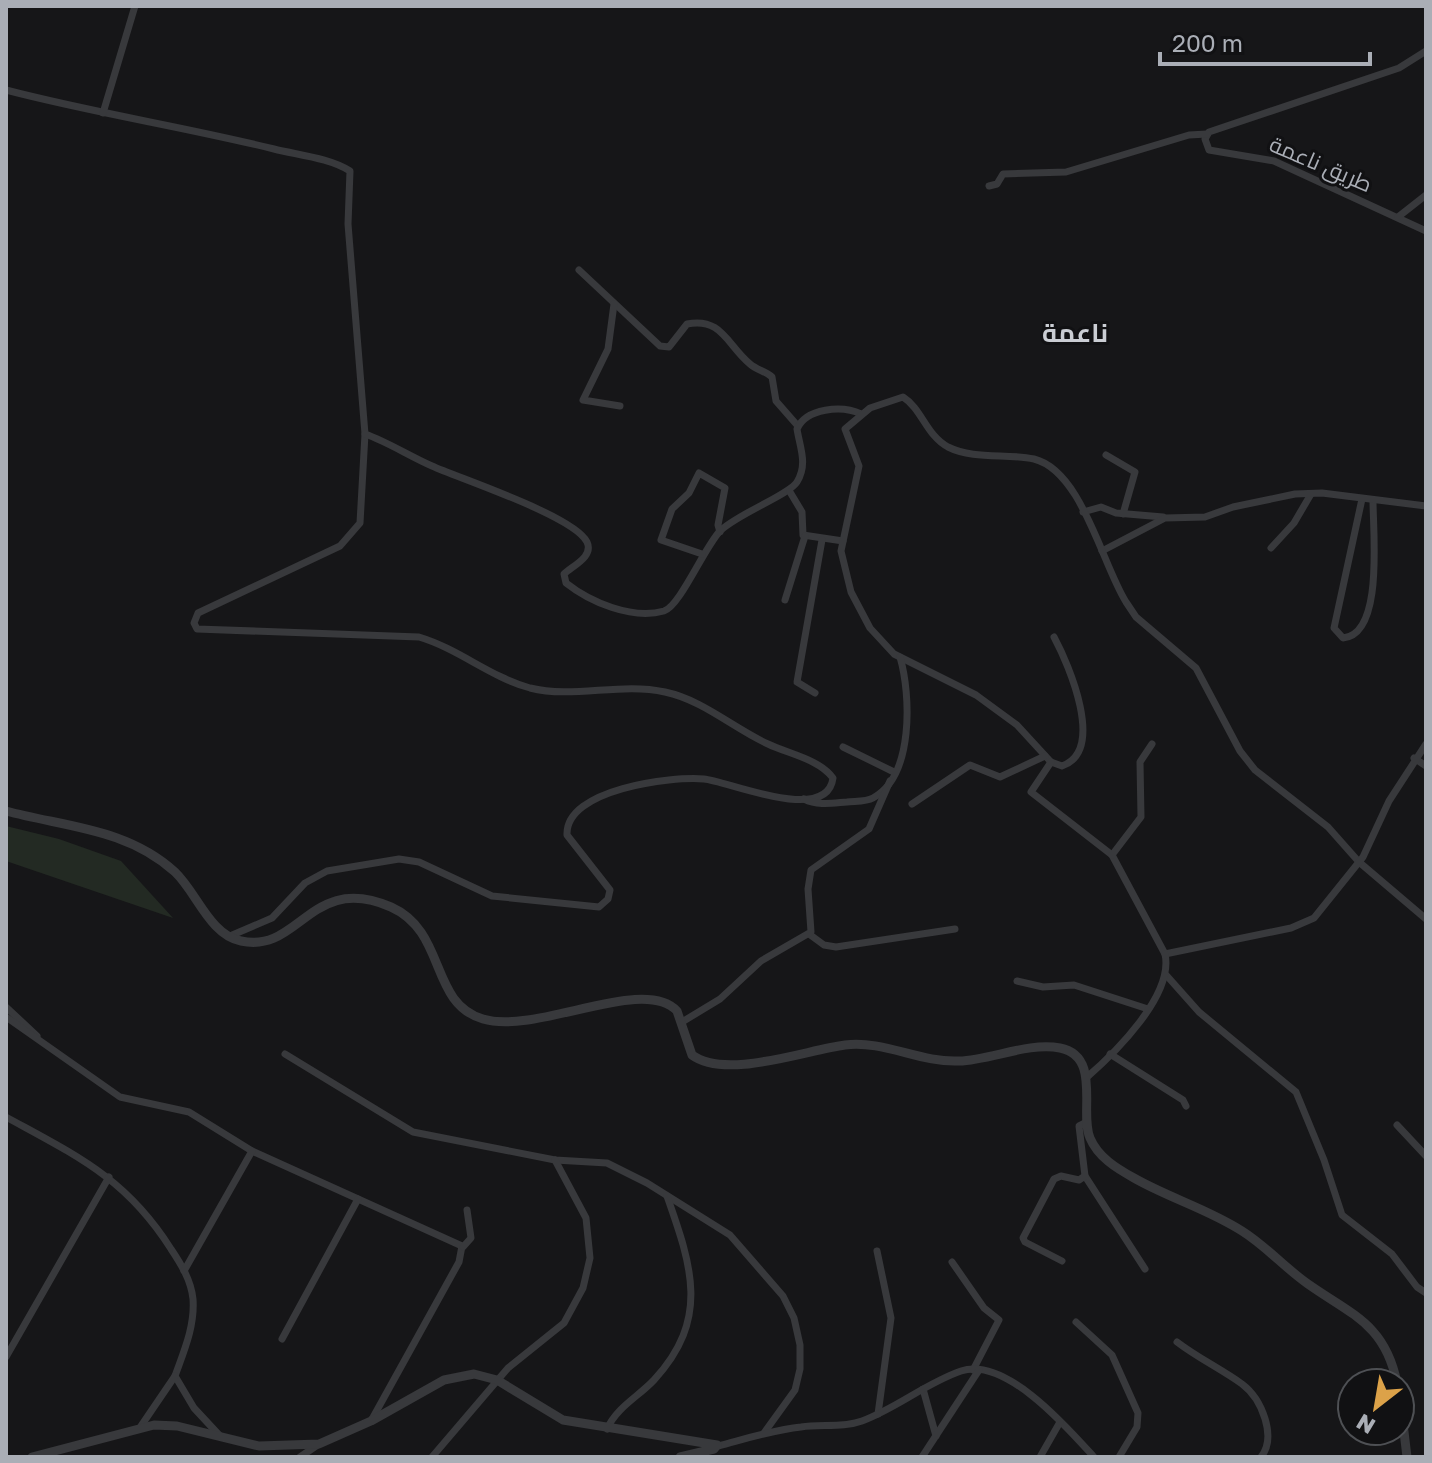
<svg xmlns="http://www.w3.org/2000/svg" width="1432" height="1463" font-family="'Golos Text',Cairo,sans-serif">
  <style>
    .green { fill: #232a23 }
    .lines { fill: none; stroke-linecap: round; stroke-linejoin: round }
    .minor { stroke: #38393c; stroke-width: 7 }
    .tertiary { stroke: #38393c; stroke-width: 9 }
    .labels { text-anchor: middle; stroke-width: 6; stroke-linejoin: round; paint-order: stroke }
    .street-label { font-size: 22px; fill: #aaaeb6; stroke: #111113 }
    .quarter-label { font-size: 26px; font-weight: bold; fill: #cacdd3; stroke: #111113 }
  </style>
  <rect width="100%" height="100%" fill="#161618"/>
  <polygon class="green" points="6,826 59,839 121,861 173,918 6,861"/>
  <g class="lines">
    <g class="minor">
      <polyline points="1426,51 1399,68 1209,132 1205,139 1209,150 1274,161 1426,231"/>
      <path d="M6,90C94,113 185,127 274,149C298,155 330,158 350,171L348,224L365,434L360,523L340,546L198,613L194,623L197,629L419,637C459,649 490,677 530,688C574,699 620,682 665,692C703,700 733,728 768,744C789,754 819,759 833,778C827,825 728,781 704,779C672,776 565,789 567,835L610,890L608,899L599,907L492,896L419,862L399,859L327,871L305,883L272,918L230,936"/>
      <polyline points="103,113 135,6"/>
      <polyline points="989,186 997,184 1003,174 1066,172 1189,135 1207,134"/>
      <polyline points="1398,217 1426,195"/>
      <path d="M579,270L660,346L669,347L687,324C722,317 727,345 750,364C757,370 765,371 772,377L776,401L797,425"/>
      <polyline points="614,304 608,349 583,400 620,406"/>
      <path d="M365,434C388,442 409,456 432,466C461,479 574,516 587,542C594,557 572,566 564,574L566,583C590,602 632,620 664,611C680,606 704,548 720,531C739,513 789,495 797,482C808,464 800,448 797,429C806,408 842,405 861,414"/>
      <polyline points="1106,455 1135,472 1123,514"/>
      <polyline points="790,492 802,512 803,535 843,541"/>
      <path d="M1362,499L1334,628L1343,638C1384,635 1373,532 1373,501"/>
      <polyline points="1083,512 1101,507 1116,513 1163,517"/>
      <polyline points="1271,548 1294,523 1311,494"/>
      <polyline points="1102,551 1165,518 1205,517 1233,507 1295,494 1322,493 1426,506"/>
      <polyline points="702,554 661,540 672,509 689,493 699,473 725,488 718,525 720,532"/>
      <polyline points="785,600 805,536"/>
      <path d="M1054,637C1069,665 1106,751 1062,766L1051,762L1017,725L976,695L894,654L870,628L851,592L841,551L859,466L845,429L870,408L903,397C922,409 926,435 948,447C974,460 1007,453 1034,459C1082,471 1102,564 1126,602L1136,617L1196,668L1240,751L1255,770L1328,827L1359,862L1426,919"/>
      <polyline points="815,693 797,682 822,540"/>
      <polyline points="843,747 894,772"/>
      <polyline points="1414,758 1426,766"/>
      <polyline points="1051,762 1031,792 1112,855 1165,954 1291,928 1314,918 1363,857 1389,801 1426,744"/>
      <path d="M804,799C818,806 833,803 847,802C855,801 866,802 873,798C914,776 911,695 900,657"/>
      <polyline points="912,804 970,765 1000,777 1045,756"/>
      <polyline points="1112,855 1141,817 1140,762 1152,744"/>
      <polyline points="809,934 824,945 836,947 955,929"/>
      <polyline points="1167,976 1199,1012 1296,1092 1324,1160 1342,1215 1392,1254 1417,1287 1426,1293"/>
      <polyline points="1017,981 1043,987 1074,985 1148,1009"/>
      <polyline points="6,1007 37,1036"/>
      <polyline points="6,1017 120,1097 189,1112 252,1151 462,1246 459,1262 371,1421"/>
      <polyline points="682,1022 720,999 761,961 811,932 808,889 811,870 869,829 890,781"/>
      <polyline points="285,1054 413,1132 555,1160 607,1163 647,1183 730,1235 783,1296 794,1318 800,1345 800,1369 795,1390 764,1433"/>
      <polyline points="1110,1054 1183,1100 1186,1106"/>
      <path d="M1086,1078C1115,1053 1174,995 1165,954"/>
      <path d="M6,1117C77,1156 126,1178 171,1249C181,1264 191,1280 193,1299C195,1326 184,1351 175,1376L194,1408L220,1436"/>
      <polyline points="1397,1125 1426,1156"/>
      <polyline points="1085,1176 1145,1269"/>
      <polyline points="463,1247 471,1238 467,1210"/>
      <polyline points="877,1251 891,1318 878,1414"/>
      <polyline points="1062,1261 1025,1242 1023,1238 1054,1179 1061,1176 1079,1180 1085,1176 1079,1126 1087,1122"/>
      <polyline points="952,1262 984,1308 999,1320 973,1370"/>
      <polyline points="184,1271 252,1151"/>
      <polyline points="1076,1322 1112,1355 1138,1413 1137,1427 1119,1457"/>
      <polyline points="282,1339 358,1199"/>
      <path d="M1177,1342C1198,1358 1221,1369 1242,1384C1262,1399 1277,1437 1261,1457"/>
      <polyline points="6,1357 109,1177"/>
      <polyline points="923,1389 936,1436"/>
      <polyline points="141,1426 175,1376"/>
      <path d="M607,1429C617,1407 638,1397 654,1380C710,1319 692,1267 667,1196"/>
      <path d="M718,1446C745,1439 773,1430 801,1427C821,1424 843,1428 862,1421C897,1408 926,1383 961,1371C1005,1356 1067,1427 1094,1457"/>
      <polyline points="300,1457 319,1444"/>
      <polyline points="432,1457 508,1368 564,1323 583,1288 590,1258 586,1218 555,1160"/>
      <polyline points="922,1457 979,1370"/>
      <polyline points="1040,1457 1060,1422"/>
    </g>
    <g class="tertiary">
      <path d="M6,811C65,827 127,828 175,872C197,893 210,935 241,941C300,954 310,872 391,907C447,932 429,1003 483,1019C537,1035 643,975 677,1011L692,1055C726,1080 806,1050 845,1045C884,1040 920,1063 959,1061C991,1060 1028,1042 1060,1048C1102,1056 1079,1113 1090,1138C1098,1157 1116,1168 1134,1178C1169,1198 1208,1209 1242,1231C1266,1246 1285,1268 1308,1284C1352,1315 1385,1324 1397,1383"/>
      <polyline points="1400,1398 1407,1457"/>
      <polyline points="32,1457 154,1425 177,1426 259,1446 319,1444 371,1421 444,1380 474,1374 497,1380 563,1420 717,1445 714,1449 680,1457"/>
    </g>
  </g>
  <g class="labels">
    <g class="street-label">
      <text transform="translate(1321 164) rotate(23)" y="8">طريق ناعمة</text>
    </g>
    <g class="quarter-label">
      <text x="1075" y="342">ناعمة</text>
    </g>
  </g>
  <rect width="1432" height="1463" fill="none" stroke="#aaaeb6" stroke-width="16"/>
  <g transform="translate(1376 1407) rotate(211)"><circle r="38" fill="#111113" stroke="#4e5054" stroke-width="2"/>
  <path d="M0-6L14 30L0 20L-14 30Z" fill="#dca249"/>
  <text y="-12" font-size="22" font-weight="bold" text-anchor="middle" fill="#aaaeb6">N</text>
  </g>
  <path d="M1160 52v12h210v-12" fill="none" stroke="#aaaeb6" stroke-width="4"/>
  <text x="1172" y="52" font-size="24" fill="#aaaeb6" stroke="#111113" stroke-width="6" paint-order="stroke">200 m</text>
</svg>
